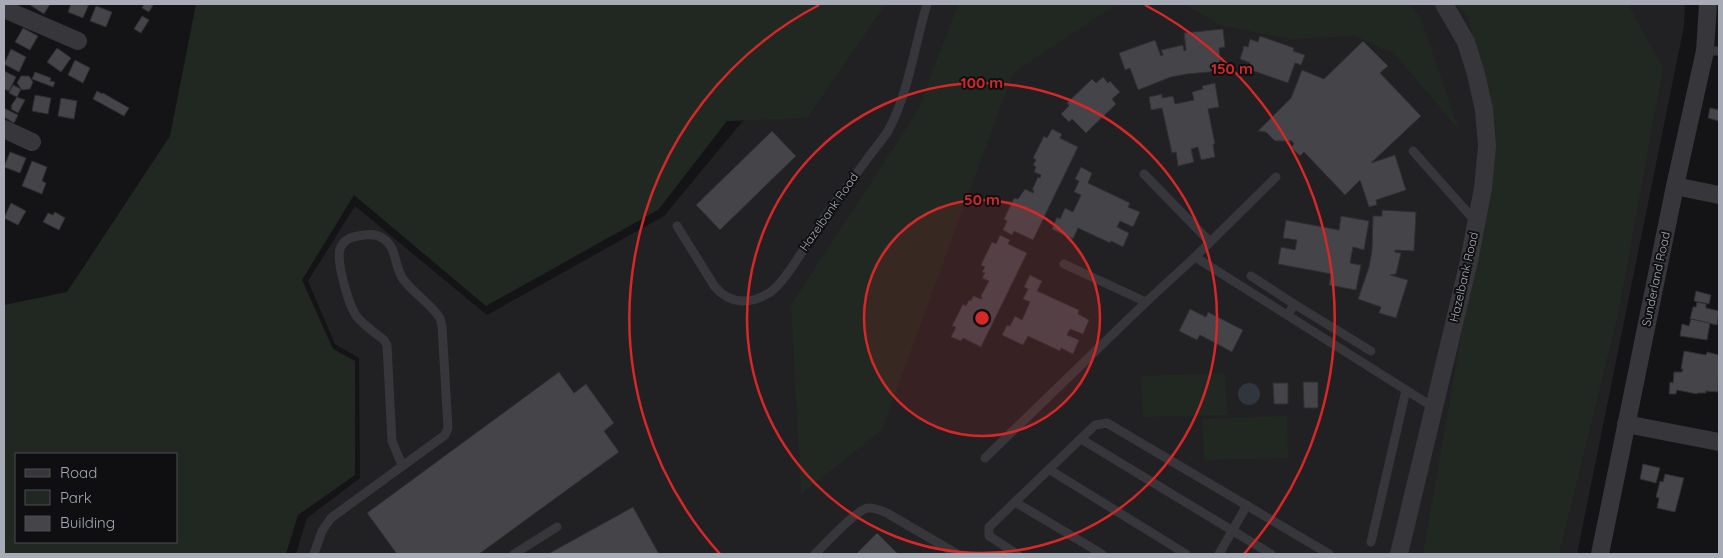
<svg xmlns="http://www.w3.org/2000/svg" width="1723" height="558" font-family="Quicksand,sans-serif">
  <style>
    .built { fill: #212023 }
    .green { fill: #212822; fill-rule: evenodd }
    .water { fill: #2f363e }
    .building { fill: #444449; stroke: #2f2f32 }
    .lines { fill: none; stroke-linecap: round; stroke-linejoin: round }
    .lane { stroke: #36363b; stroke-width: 9 }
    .street { stroke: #36363b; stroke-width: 18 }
    .ring { fill: none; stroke: #d62828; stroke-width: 2.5 }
    .labels { text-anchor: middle; stroke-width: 4; stroke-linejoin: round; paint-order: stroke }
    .street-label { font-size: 12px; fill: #a7abb5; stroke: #0f0f11 }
    .centre { fill: #d62828; stroke: #0f0f11; stroke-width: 2.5 }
    .ring-label { font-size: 15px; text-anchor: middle; font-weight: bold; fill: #d62828; stroke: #0f0f11; stroke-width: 4; stroke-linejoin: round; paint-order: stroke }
  </style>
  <rect width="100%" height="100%" fill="#141416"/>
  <polygon class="built" points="835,4 1685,4 1684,26 1577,554 296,554 307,518 360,478 359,358 335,344 308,281 355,206 487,315 664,216 821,27"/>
  <g class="green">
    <path d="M196,4H886L807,118L727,121L658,210L486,306L354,195L302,280L333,349L355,361V475L298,515L286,554H4V305L67,292L170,136ZM176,454V542H16V454Z"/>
    <polygon points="958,4 1117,4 1013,73 882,430 801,494 791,305 918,110"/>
    <polygon points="1184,4 1409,4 1420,16 1459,130 1394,53 1354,36 1291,39 1222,26"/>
    <polygon points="1457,4 1628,4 1663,68 1618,315 1559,554 1423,554 1496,136 1468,17"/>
    <polygon points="1225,373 1227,415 1143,417 1141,376"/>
    <polygon points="1287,416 1288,458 1204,460 1203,419"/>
  </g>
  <circle class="water" cx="1249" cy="394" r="11"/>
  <g class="building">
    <polygon points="31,4 50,4 44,14 30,5"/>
    <polygon points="71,4 89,4 83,18 68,12"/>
    <polygon points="144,4 153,5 149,12 142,8"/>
    <polygon points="96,6 112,12 106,27 90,21"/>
    <polygon points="142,16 149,20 141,33 134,29"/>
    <polygon points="23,28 38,36 30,50 15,42"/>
    <polygon points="1223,29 1225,47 1219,48 1221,71 1187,74 1171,77 1138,90 1130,68 1125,70 1119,53 1155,40 1161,56 1163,55 1161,50 1183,45 1184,51 1186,50 1184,33"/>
    <polygon points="1260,36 1294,48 1293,51 1305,55 1301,65 1295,63 1288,83 1248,69 1250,63 1240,59 1244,46 1248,47 1250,39 1258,42"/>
    <polygon points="1363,41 1388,66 1380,73 1421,116 1371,163 1395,155 1406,190 1376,200 1377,205 1369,207 1360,180 1345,195 1304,152 1300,156 1291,147 1294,144 1292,141 1275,141 1266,132 1258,131 1291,98 1302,70 1324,79"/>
    <polygon points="57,48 71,58 61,72 47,62"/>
    <polygon points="11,49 26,57 19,72 4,64"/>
    <polygon points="75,60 90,68 83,83 68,75"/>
    <polygon points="4,71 16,77 9,91 4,89"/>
    <polygon points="35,72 51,78 50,81 55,82 53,87 32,79"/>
    <polygon points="21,76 29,76 33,82 30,89 22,90 17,83"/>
    <polygon points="1103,77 1108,83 1110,81 1120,92 1112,99 1116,104 1086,133 1072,119 1069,122 1061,114 1069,106 1067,103 1092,79 1096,83"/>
    <polygon points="1215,83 1219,107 1208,109 1215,144 1213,144 1215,157 1201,160 1198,147 1191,149 1194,162 1178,166 1176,152 1172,153 1162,108 1151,110 1149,97 1162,94 1162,98 1173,96 1175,104 1194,100 1192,92 1203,89 1202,86"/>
    <polygon points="13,85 21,89 17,97 9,93"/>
    <polygon points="97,91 102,94 103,93 129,108 124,116 93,99"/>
    <polygon points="35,95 51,98 48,114 32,111"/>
    <polygon points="17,97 25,100 18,113 11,109 12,107 11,106"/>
    <polygon points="61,98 77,101 74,119 58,116"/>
    <polygon points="4,108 18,115 14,123 4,117"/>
    <polygon points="1710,108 1719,110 1719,121 1708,118"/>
    <polygon points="1052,129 1062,134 1060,138 1078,147 1033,240 1014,231 1012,235 1003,230 1007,221 1004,219 1014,198 1018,199 1025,189 1033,193 1034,190 1032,190 1038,177 1040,178 1041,175 1034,172 1036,167 1033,165 1036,160 1033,158 1044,136 1047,138"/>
    <polygon points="772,131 796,156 720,230 696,205"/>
    <polygon points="10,152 26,158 20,173 4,167"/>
    <polygon points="32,161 47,167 42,181 46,183 42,194 22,186"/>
    <polygon points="1081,167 1092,173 1088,183 1130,203 1128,207 1140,212 1133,227 1120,221 1117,227 1129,233 1123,247 1111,241 1110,243 1078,228 1073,239 1052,229 1057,217 1060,219 1065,208 1073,212 1081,195 1074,192 1079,181 1075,179"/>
    <polygon points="11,203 26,211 18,225 4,218"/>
    <polygon points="1382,210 1416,212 1414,251 1395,250 1395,252 1401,253 1396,274 1390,275 1408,280 1396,318 1379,313 1381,307 1358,299 1369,267 1372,250 1373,216 1382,216"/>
    <polygon points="55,212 65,218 59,230 43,222 48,213 53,215"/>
    <polygon points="1341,216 1369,221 1364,250 1353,247 1350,263 1361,265 1356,290 1329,285 1331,274 1278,264 1281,247 1295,250 1297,240 1283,238 1286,220 1339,230"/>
    <polygon points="1000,235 1010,240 1008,244 1027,253 981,347 963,338 961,341 951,337 956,327 952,326 963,304 966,306 969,300 971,301 973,296 981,299 982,297 981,296 989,281 982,278 985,273 982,272 985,267 981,265 992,242 996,244"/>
    <polygon points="1030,275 1042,281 1037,291 1079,310 1078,314 1089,320 1083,334 1070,329 1067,335 1079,340 1073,354 1061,348 1060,351 1028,336 1023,345 1002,335 1007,325 1010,326 1015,316 1022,320 1030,302 1023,299 1028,289 1024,287"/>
    <polygon points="1696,291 1711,295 1709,304 1694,301"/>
    <polygon points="1697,302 1706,304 1706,308 1719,311 1717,325 1690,319 1693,307 1696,307"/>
    <polygon points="1190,309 1206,317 1208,312 1243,330 1232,352 1200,335 1197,340 1179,331"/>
    <polygon points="1691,319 1710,323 1707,340 1680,336 1682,324 1689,326"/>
    <polygon points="1684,351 1706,355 1707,352 1719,355 1718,392 1706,391 1706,393 1697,393 1697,394 1677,390 1676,394 1669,394 1670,382 1673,383 1674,372 1682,372 1683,369 1681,369"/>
    <polygon points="559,372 574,393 586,384 614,423 604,431 619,452 479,554 397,554 367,513"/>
    <polygon points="1303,382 1318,382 1318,408 1304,408"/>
    <polygon points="1273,383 1288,383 1288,404 1274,404"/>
    <polygon points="1643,464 1660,468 1656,483 1640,479"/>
    <polygon points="1665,474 1684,478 1675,512 1657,508 1659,498 1656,497 1660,481 1663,482"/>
    <polygon points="633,507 659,554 548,554"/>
    <polygon points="877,533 898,554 856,554"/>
  </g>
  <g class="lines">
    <g class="lane">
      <polyline points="1705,51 1719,51"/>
      <polyline points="1413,151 1476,222"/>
      <polyline points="1144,174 1210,242"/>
      <path d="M677,226L715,287C730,304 749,305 769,293C785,284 812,234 825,217C839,196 855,176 870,155C876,147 883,139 888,131C908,95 915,44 927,4"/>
      <polyline points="1195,257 1276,177"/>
      <polyline points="1064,264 1146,302"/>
      <polyline points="1251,276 1294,304"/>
      <polyline points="1288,315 1294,304 1371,351"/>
      <polyline points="1081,439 1271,554"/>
      <polyline points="985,458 1146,302 1195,257 1433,407"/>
      <polyline points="1050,470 1186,554"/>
      <polyline points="1015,502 1102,554"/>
      <polyline points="1371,542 1406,390"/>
      <path d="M314,554L322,531L331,518L445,435L448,428L442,326L440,318C430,303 414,294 403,279C394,266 397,248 384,239C376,233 367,234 358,236C350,237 343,241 340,249C336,261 349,308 358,318C365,326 375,333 384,340L387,345L392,441L402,465"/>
      <polyline points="514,554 557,527"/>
      <path d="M815,554C824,545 857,509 868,508C875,507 881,511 887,513L957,554"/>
      <polyline points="1017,554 989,536 989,527 1095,425 1107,423 1329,554"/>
      <polyline points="1219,554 1247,505"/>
    </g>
    <g class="street">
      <polyline points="4,9 78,41"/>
      <polyline points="4,129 32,142"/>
      <polyline points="1675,186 1719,195"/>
      <polyline points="1626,424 1719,442"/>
      <polyline points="1399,554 1469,261 1483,188 1487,146 1484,110 1476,74 1466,42 1444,4"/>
      <polyline points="1600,554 1675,186 1705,51 1708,4"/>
    </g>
  </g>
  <circle cx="982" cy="318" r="118" fill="#d62828" fill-opacity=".12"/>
  <g class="ring">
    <circle cx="982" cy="318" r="118"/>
    <circle cx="982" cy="318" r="235"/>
    <path d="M720 554A353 353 0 0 1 819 5M1145 5A353 353 0 0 1 1244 554"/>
  </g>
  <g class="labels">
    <g class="street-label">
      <text transform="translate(829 212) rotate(-55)" y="4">Hazelbank Road</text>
      <text transform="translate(1464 277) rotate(-77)" y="4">Hazelbank Road</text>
      <text transform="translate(1656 279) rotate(-78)" y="4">Sunderland Road</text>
    </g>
  </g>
  <circle cx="982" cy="318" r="8" class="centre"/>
  <g class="ring-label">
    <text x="1232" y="74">150 m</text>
    <text x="982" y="88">100 m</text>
    <text x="982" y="205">50 m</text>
  </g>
  <rect width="1723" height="558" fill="none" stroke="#a7abb5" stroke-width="10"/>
  <rect x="15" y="453" width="162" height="90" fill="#0f0f11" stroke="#4c4d53"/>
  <rect x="25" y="469" width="25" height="8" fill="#36363b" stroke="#4c4d53"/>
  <text x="60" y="478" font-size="15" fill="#a7abb5">Road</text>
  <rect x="25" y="490" width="25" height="15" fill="#212822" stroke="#4c4d53"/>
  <text x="60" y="503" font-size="15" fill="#a7abb5">Park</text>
  <rect x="25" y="516" width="25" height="15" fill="#444449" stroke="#4c4d53"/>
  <text x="60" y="528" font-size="15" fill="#a7abb5">Building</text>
</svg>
